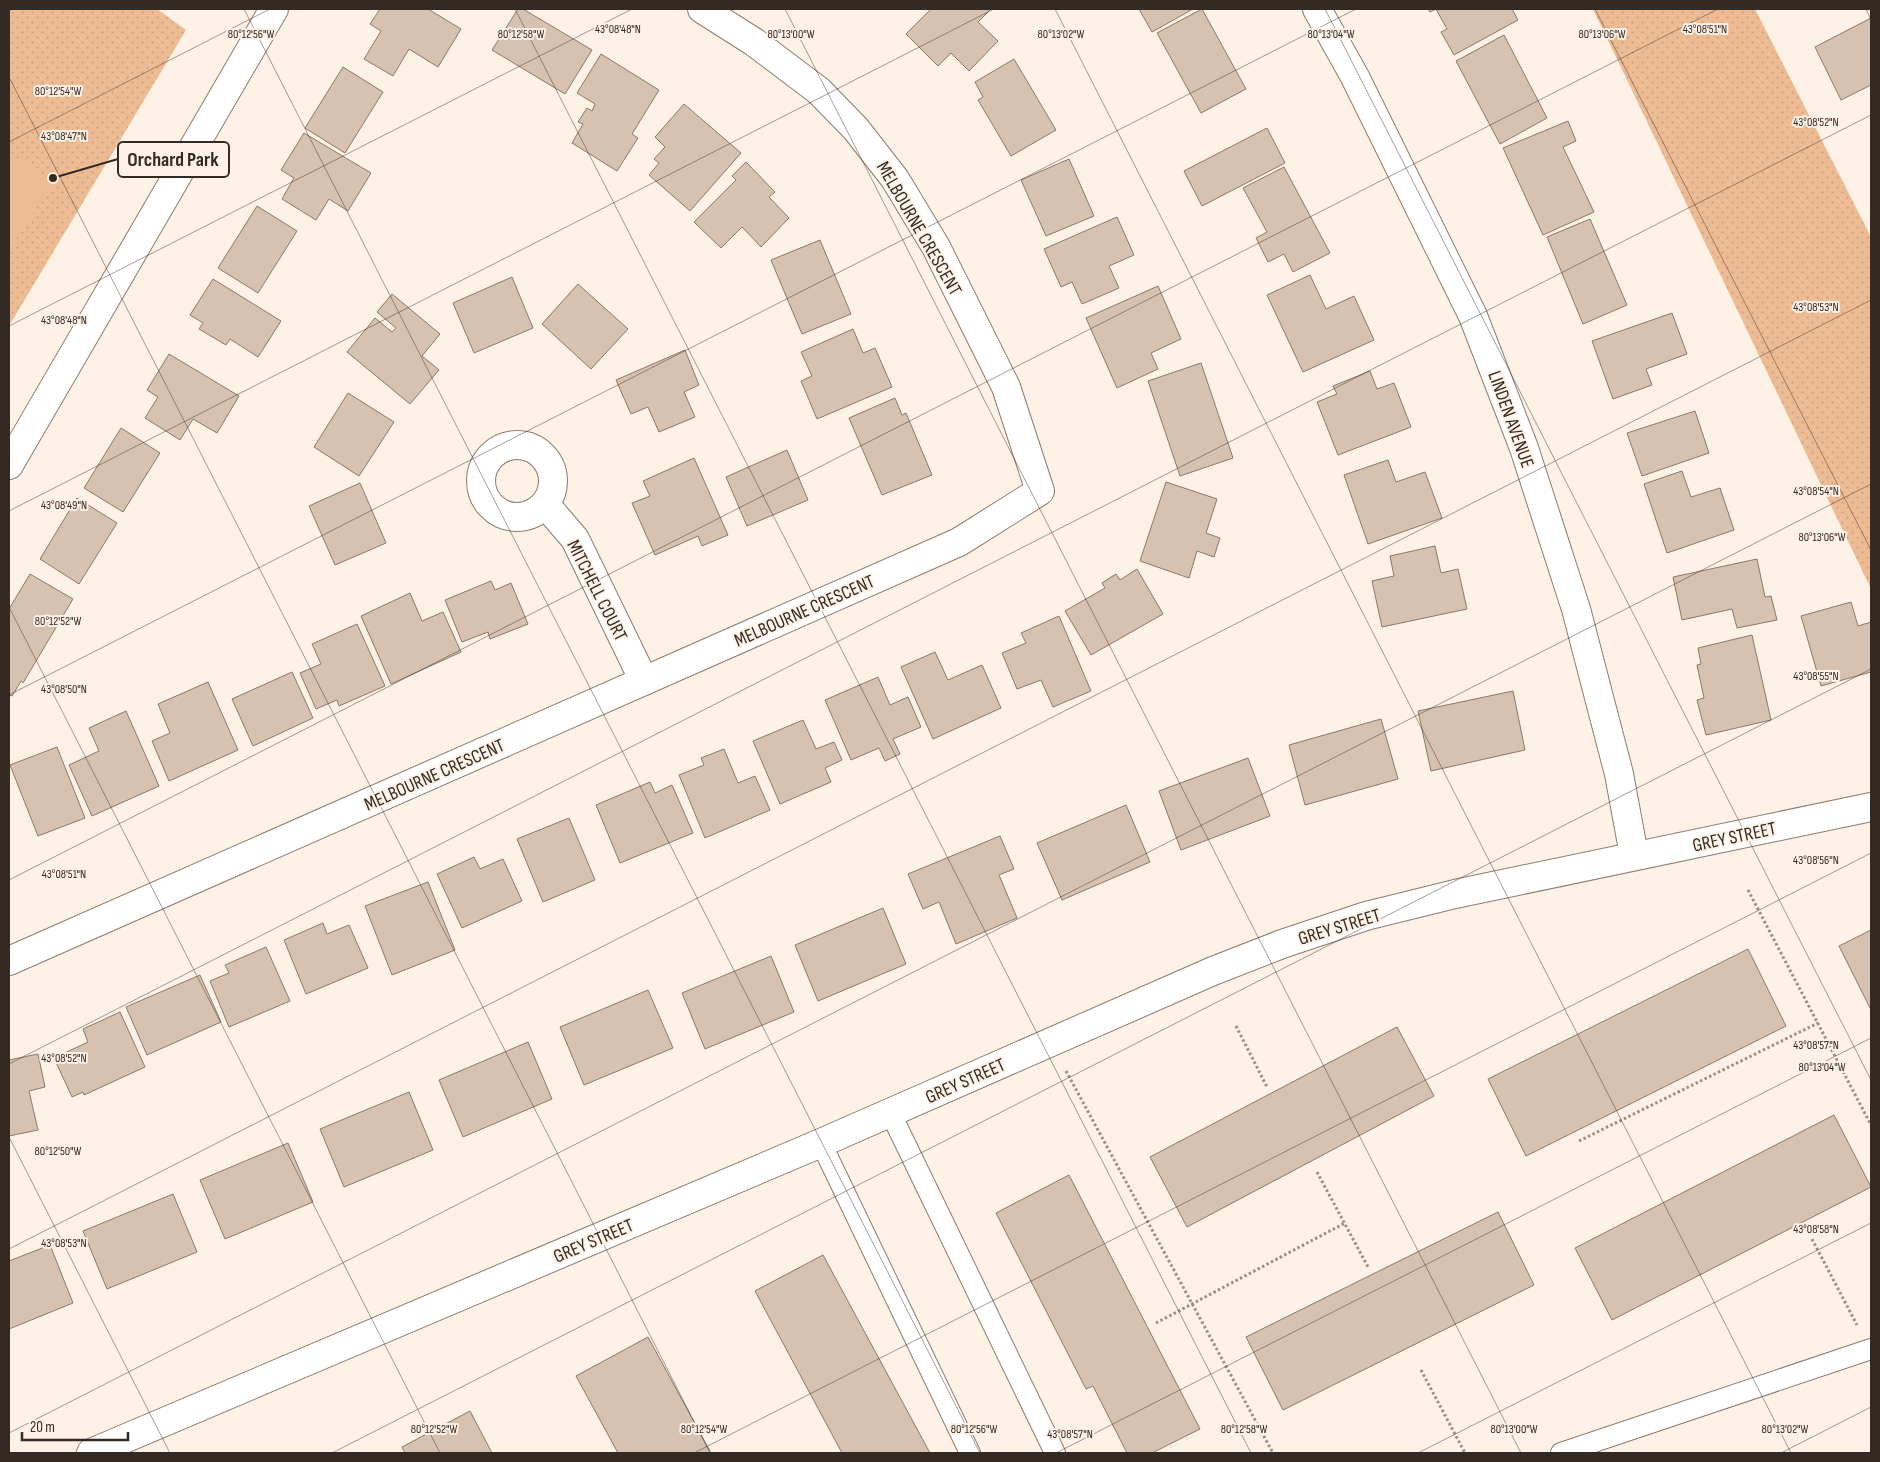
<svg xmlns="http://www.w3.org/2000/svg" width="1880" height="1462" font-family="'Sofia Sans Condensed',sans-serif">
  <style>
    .grass { fill: url(#grass-dots) }
    .pitch { fill: #eebc94 }
    .building { fill: #d7c1b0; stroke: #8c7869 }
    .lines { fill: none; stroke-linecap: round; stroke-linejoin: round }
    .service-casing { stroke: #8f7b6c; stroke-width: 22 }
    .minor-casing { stroke: #8f7b6c; stroke-width: 30 }
    .tertiary-casing { stroke: #8f7b6c; stroke-width: 30 }
    .path { stroke: #9a8f87; stroke-width: 3; stroke-dasharray: 2.5 2.5; stroke-linecap: butt }
    .service { stroke: #fff; stroke-width: 20 }
    .minor { stroke: #fff; stroke-width: 28 }
    .tertiary { stroke: #fff; stroke-width: 28 }
    .ticks { fill: none; stroke: #332a24; stroke-width: 1; stroke-opacity: 0.45 }
    .labels { text-anchor: middle; stroke-width: 4; stroke-linejoin: round; paint-order: stroke }
    .street-label { font-size: 19px; fill: #332a24; stroke: #fef1e6 }
    .ticks-label { font-size: 12px; text-anchor: middle; fill: #332a24; stroke: #fef1e6; stroke-width: 4; stroke-linejoin: round; paint-order: stroke }
    .leader { fill: none; stroke: #332a24; stroke-width: 2 }
    .callout-dot { fill: #332a24; stroke: #fef1e6; stroke-width: 2 }
    .callout { fill: #fef1e6; stroke: #332a24; stroke-width: 2 }
    .callout-label { font-size: 20px; text-anchor: middle; font-weight: bold; fill: #332a24 }
  </style>
  <defs>
    <pattern id="grass-dots" width="8" height="8" patternUnits="userSpaceOnUse" patternTransform="scale(1.25)"><rect width="8" height="8" fill="#eebc94"/><path d="M2 2h.1M6 6h.1" fill="none" stroke="#cda27f" stroke-width="1.8" stroke-linecap="round"/></pattern>
  </defs>
  <rect width="100%" height="100%" fill="#fef1e6"/>
  <g class="grass">
    <polygon points="9,9 157,9 186,30 9,326"/>
    <polygon points="1593,9 1755,9 1871,237 1871,589"/>
  </g>
  <polygon class="pitch" points="9,153 53,182 9,250"/>
  <g class="building">
    <polygon points="380,9 428,9 461,29 438,67 409,49 393,76 364,59 381,31 370,24"/>
    <polygon points="518,9 523,9 592,50 565,94 492,50"/>
    <polygon points="931,9 991,9 978,22 998,41 969,71 951,53 938,66 906,34"/>
    <polygon points="1139,9 1193,9 1152,32"/>
    <polygon points="1202,9 1246,89 1201,113 1157,33"/>
    <polygon points="1428,9 1512,9 1518,20 1454,55 1441,32 1447,29 1436,9 1430,12"/>
    <polygon points="1871,18 1871,85 1841,100 1815,47"/>
    <polygon points="1504,35 1547,118 1500,144 1456,61"/>
    <polygon points="601,54 659,90 632,134 638,138 617,171 572,143 583,124 578,122 587,108 592,111 595,104 577,93"/>
    <polygon points="1014,59 1056,130 1011,156 978,100 983,97 975,82"/>
    <polygon points="343,67 383,92 345,153 305,128"/>
    <polygon points="684,104 741,153 690,211 649,175 659,163 654,159 665,147 655,137"/>
    <polygon points="1568,121 1576,141 1563,147 1594,212 1543,235 1503,148"/>
    <polygon points="1267,128 1285,163 1202,206 1184,171"/>
    <polygon points="304,133 371,173 348,211 329,199 316,220 282,199 294,178 281,170"/>
    <polygon points="1069,159 1094,216 1046,236 1021,180"/>
    <polygon points="746,162 775,192 769,197 789,218 761,247 742,227 721,248 694,222 736,180 732,176"/>
    <polygon points="1284,167 1330,253 1293,272 1284,254 1268,262 1256,238 1267,232 1243,188"/>
    <polygon points="257,206 297,231 258,293 218,268"/>
    <polygon points="1117,217 1134,255 1109,266 1119,288 1082,304 1072,282 1061,287 1044,249"/>
    <polygon points="1590,219 1627,305 1583,324 1547,237"/>
    <polygon points="820,240 851,314 802,334 771,260"/>
    <polygon points="1310,275 1326,309 1354,296 1374,340 1303,372 1267,295"/>
    <polygon points="512,277 533,328 474,353 453,303"/>
    <polygon points="213,279 281,321 258,357 230,339 226,345 199,329 203,323 190,315"/>
    <polygon points="578,284 628,329 591,369 542,324"/>
    <polygon points="1158,286 1181,339 1151,353 1158,369 1117,388 1086,318"/>
    <polygon points="392,294 440,334 422,356 439,370 410,404 347,352 375,318 392,332 396,328 377,312"/>
    <polygon points="1672,313 1687,354 1646,369 1652,385 1613,399 1592,341"/>
    <polygon points="853,329 863,353 875,348 892,387 817,419 801,381 812,376 801,352"/>
    <polygon points="685,350 699,385 684,392 695,417 659,432 648,407 631,414 616,380"/>
    <polygon points="169,354 239,396 217,433 193,419 180,440 145,418 158,397 147,390"/>
    <polygon points="1201,363 1233,458 1180,476 1148,381"/>
    <polygon points="1370,371 1377,389 1394,383 1411,427 1338,455 1317,402 1337,394 1333,386"/>
    <polygon points="348,393 394,422 359,476 314,447"/>
    <polygon points="895,398 902,415 906,413 932,475 882,495 849,418"/>
    <polygon points="1695,411 1709,453 1642,476 1627,433"/>
    <polygon points="121,428 160,453 123,512 84,488"/>
    <polygon points="787,450 808,500 747,526 726,477"/>
    <polygon points="694,458 728,535 702,546 698,536 655,555 632,503 650,496 643,481"/>
    <polygon points="1388,460 1396,482 1425,472 1442,518 1368,544 1344,475"/>
    <polygon points="1682,471 1691,497 1720,488 1734,530 1667,553 1644,484"/>
    <polygon points="1166,482 1217,499 1206,533 1220,538 1214,557 1197,551 1189,578 1140,561"/>
    <polygon points="360,483 386,543 335,565 309,506"/>
    <polygon points="77,498 117,523 79,584 40,559"/>
    <polygon points="1435,546 1441,573 1458,569 1467,609 1382,627 1372,581 1394,576 1390,556"/>
    <polygon points="1757,559 1765,597 1771,596 1777,620 1737,628 1732,609 1682,620 1673,577"/>
    <polygon points="1137,569 1163,614 1091,655 1065,611 1105,588 1102,583 1116,574 1120,580"/>
    <polygon points="30,574 73,599 23,683 21,681 12,696 9,695 9,609"/>
    <polygon points="491,581 495,590 511,583 528,624 490,639 488,632 462,642 445,600"/>
    <polygon points="410,593 422,621 443,612 461,652 391,684 361,616"/>
    <polygon points="1851,602 1858,626 1871,622 1871,672 1821,686 1801,616"/>
    <polygon points="1059,616 1091,691 1053,707 1041,680 1017,689 1002,653 1026,643 1021,633"/>
    <polygon points="357,624 385,686 339,706 337,700 316,709 300,673 321,664 312,644"/>
    <polygon points="1752,635 1771,720 1706,735 1697,700 1704,698 1697,665 1701,664 1698,648"/>
    <polygon points="935,652 948,680 982,665 1001,708 933,739 901,667"/>
    <polygon points="292,672 313,718 253,746 232,699"/>
    <polygon points="878,677 890,705 908,697 921,727 893,739 900,754 885,761 879,748 851,760 825,700"/>
    <polygon points="208,682 238,750 169,781 152,741 170,733 158,704"/>
    <polygon points="1513,691 1525,750 1431,771 1418,711"/>
    <polygon points="126,711 159,786 92,816 69,765 99,751 89,728"/>
    <polygon points="1381,719 1398,779 1305,805 1289,745"/>
    <polygon points="803,720 816,749 834,742 842,760 825,768 831,782 780,804 753,741"/>
    <polygon points="57,747 85,818 38,836 10,765"/>
    <polygon points="724,749 738,783 755,776 770,810 705,838 679,775 704,765 701,758"/>
    <polygon points="1248,758 1270,816 1181,850 1159,791"/>
    <polygon points="650,782 655,793 672,785 693,833 620,863 596,805"/>
    <polygon points="1126,805 1150,862 1062,900 1037,843"/>
    <polygon points="569,818 595,880 543,902 517,839"/>
    <polygon points="1000,836 1014,869 999,875 1017,918 956,944 939,902 923,909 908,874"/>
    <polygon points="474,857 480,869 503,859 522,901 462,928 437,874"/>
    <polygon points="428,882 455,950 392,975 365,906"/>
    <polygon points="883,908 906,964 818,1001 795,945"/>
    <polygon points="323,923 327,934 349,925 368,968 306,994 284,940"/>
    <polygon points="1871,930 1871,1010 1839,946"/>
    <polygon points="266,947 290,1001 229,1027 210,981 229,973 225,965"/>
    <polygon points="1748,949 1786,1026 1526,1156 1488,1079"/>
    <polygon points="771,956 794,1012 705,1049 682,993"/>
    <polygon points="200,975 221,1022 147,1055 126,1007"/>
    <polygon points="648,990 673,1048 584,1085 560,1027"/>
    <polygon points="120,1012 145,1067 84,1095 83,1092 72,1097 54,1058 88,1042 83,1029"/>
    <polygon points="1397,1027 1434,1096 1187,1227 1150,1157"/>
    <polygon points="528,1042 552,1099 463,1137 439,1080"/>
    <polygon points="38,1054 45,1087 29,1091 38,1130 9,1136 9,1060"/>
    <polygon points="409,1092 433,1150 344,1187 320,1129"/>
    <polygon points="1834,1115 1871,1187 1612,1320 1575,1248"/>
    <polygon points="288,1143 313,1202 225,1239 200,1180"/>
    <polygon points="1069,1175 1200,1429 1152,1453 1127,1453 1093,1386 1086,1389 996,1213"/>
    <polygon points="173,1194 197,1252 107,1289 83,1231"/>
    <polygon points="1498,1212 1534,1285 1283,1410 1246,1337"/>
    <polygon points="50,1245 73,1303 9,1329 9,1261"/>
    <polygon points="823,1255 930,1453 842,1453 755,1291"/>
    <polygon points="648,1337 711,1453 618,1453 576,1376"/>
    <polygon points="470,1411 492,1453 405,1453 402,1447"/>
  </g>
  <g class="lines">
    <g class="service-casing">
      <g id="service">
        <polyline points="890,1112 1055,1453"/>
        <polyline points="821,1143 970,1453"/>
        <polyline points="1561,1453 1871,1349"/>
      </g>
    </g>
    <g class="minor-casing">
      <g id="minor">
        <polyline points="1317,9 1355,77 1473,316 1524,448 1576,609 1619,774 1634,855"/>
        <circle cx="517" cy="481" r="36"/>
        <polyline points="9,465 274,9"/>
        <polyline points="545,504 575,539 644,681"/>
        <polyline points="9,961 959,542 1040,491 1006,387 936,247 895,179 856,129 819,91 754,42 702,9"/>
      </g>
    </g>
    <g class="tertiary-casing">
      <polyline id="tertiary" points="91,1453 821,1143 1213,971 1282,944 1366,916 1455,894 1871,807"/>
    </g>
    <g class="path">
      <polyline points="1748,890 1871,1125"/>
      <polyline points="1236,1026 1267,1087"/>
      <polyline points="1066,1071 1273,1453"/>
      <polyline points="1579,1141 1818,1023"/>
      <polyline points="1317,1172 1368,1267"/>
      <polyline points="1812,1239 1857,1325"/>
      <polyline points="1156,1323 1345,1223"/>
      <polyline points="1421,1370 1465,1453"/>
    </g>
    <use href="#service" class="service"/>
    <use href="#minor" class="minor"/>
    <use href="#tertiary" class="tertiary"/>
  </g>
  <path class="ticks" d="M244,9L980,1453M515,9L1251,1453M785,9L1521,1453M1055,9L1791,1453M1325,9L1871,1080M1595,9L1871,550M1866,9L1871,20M9,77L710,1453M9,142L270,9M9,326L632,9M9,511L994,9M9,607L440,1453M9,695L1356,9M9,880L1718,9M9,1064L1871,115M9,1137L170,1453M9,1249L1871,300M9,1433L1871,484M332,1453L1871,669M694,1453L1871,853M1056,1453L1871,1038M1418,1453L1871,1223M1781,1453L1871,1407"/>
  <g class="labels">
    <g class="street-label">
      <text transform="translate(920 228) rotate(60)" y="7">MELBOURNE CRESCENT</text>
      <text transform="translate(1512 419) rotate(70)" y="7">LINDEN AVENUE</text>
      <text transform="translate(598 590) rotate(63)" y="7">MITCHELL COURT</text>
      <text transform="translate(804 610) rotate(-24)" y="7">MELBOURNE CRESCENT</text>
      <text transform="translate(434 774) rotate(-24)" y="7">MELBOURNE CRESCENT</text>
      <text transform="translate(1734 836) rotate(-12)" y="7">GREY STREET</text>
      <text transform="translate(1339 926) rotate(-17)" y="7">GREY STREET</text>
      <text transform="translate(965 1080) rotate(-24)" y="7">GREY STREET</text>
      <text transform="translate(593 1240) rotate(-23)" y="7">GREY STREET</text>
    </g>
  </g>
  <g class="ticks-label">
    <text x="618" y="33">43°08'48"N</text>
    <text x="1705" y="33">43°08'51"N</text>
    <text x="251" y="38">80°12'56"W</text>
    <text x="521" y="38">80°12'58"W</text>
    <text x="791" y="38">80°13'00"W</text>
    <text x="1061" y="38">80°13'02"W</text>
    <text x="1331" y="38">80°13'04"W</text>
    <text x="1602" y="38">80°13'06"W</text>
    <text x="58" y="95">80°12'54"W</text>
    <text x="1816" y="126">43°08'52"N</text>
    <text x="64" y="140">43°08'47"N</text>
    <text x="1816" y="311">43°08'53"N</text>
    <text x="64" y="324">43°08'48"N</text>
    <text x="1816" y="495">43°08'54"N</text>
    <text x="64" y="509">43°08'49"N</text>
    <text x="1822" y="541">80°13'06"W</text>
    <text x="58" y="625">80°12'52"W</text>
    <text x="1816" y="680">43°08'55"N</text>
    <text x="64" y="693">43°08'50"N</text>
    <text x="1816" y="864">43°08'56"N</text>
    <text x="64" y="878">43°08'51"N</text>
    <text x="1816" y="1049">43°08'57"N</text>
    <text x="64" y="1062">43°08'52"N</text>
    <text x="1822" y="1071">80°13'04"W</text>
    <text x="58" y="1155">80°12'50"W</text>
    <text x="1816" y="1233">43°08'58"N</text>
    <text x="64" y="1247">43°08'53"N</text>
    <text x="434" y="1433">80°12'52"W</text>
    <text x="704" y="1433">80°12'54"W</text>
    <text x="974" y="1433">80°12'56"W</text>
    <text x="1244" y="1433">80°12'58"W</text>
    <text x="1514" y="1433">80°13'00"W</text>
    <text x="1785" y="1433">80°13'02"W</text>
    <text x="1070" y="1438">43°08'57"N</text>
  </g>
  <path class="leader" d="M53 178L118 159"/>
  <circle class="callout-dot" cx="53" cy="178" r="5"/>
  <rect class="callout" x="118" y="142" width="111" height="35" rx="5"/>
  <g class="callout-label">
    <text x="173" y="166">Orchard Park</text>
  </g>
  <rect width="1880" height="1462" fill="none" stroke="#332a24" stroke-width="20"/>
  <path d="M22 1432v8h106v-8" fill="none" stroke="#332a24" stroke-width="2.5"/>
  <text x="30" y="1432" font-size="15" fill="#332a24" stroke="#fef1e6" stroke-width="4" paint-order="stroke">20 m</text>
</svg>
